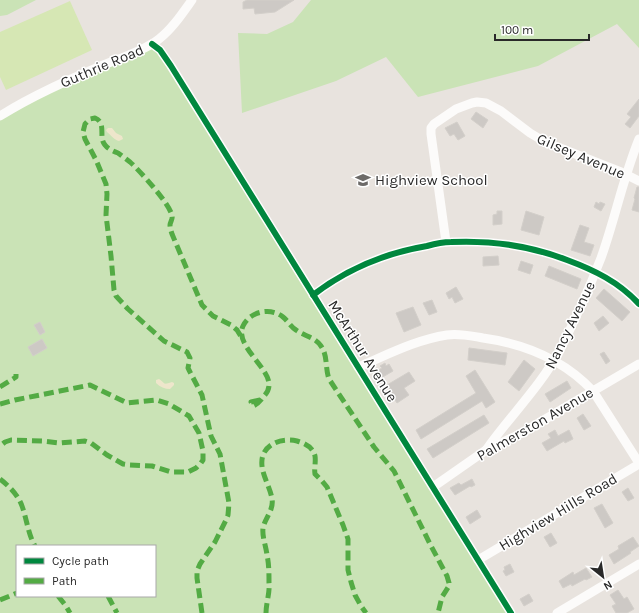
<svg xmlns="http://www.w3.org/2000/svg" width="639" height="613" font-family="Karla,sans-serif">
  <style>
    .green { fill: #cae3b6; fill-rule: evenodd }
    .sand { fill: #eee6cb }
    .pitch { fill: #d6e7b4 }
    .building { fill: #cdc9c5; stroke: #d3cfca }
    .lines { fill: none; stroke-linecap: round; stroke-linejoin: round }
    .minor { stroke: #fcfbfa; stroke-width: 9 }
    .quiet { stroke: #53ab44; stroke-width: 5; stroke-dasharray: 10 5; stroke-linecap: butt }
    .cycleway-casing { stroke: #fff; stroke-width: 8 }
    .cycleway { stroke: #00873e; stroke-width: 6 }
    .labels { text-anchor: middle; stroke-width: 3; stroke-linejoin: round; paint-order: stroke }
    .street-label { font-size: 15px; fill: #292929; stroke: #fff }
    .poi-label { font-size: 15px; fill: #292929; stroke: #fff; text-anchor: start }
  </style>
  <rect width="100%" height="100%" fill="#e8e3de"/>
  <g class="green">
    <polygon points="0,0 36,0 7,15 0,16"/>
    <polygon points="311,0 639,0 639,48 617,24 538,66 418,97 386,57 336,81 242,113 238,33 267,34 293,22"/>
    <path d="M152,44L511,613H0V116ZM17,546H155V596H17Z"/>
  </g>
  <g class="sand">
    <path d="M108,128H112L116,133L122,136L123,139L119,141C114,140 111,135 107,132L106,130Z"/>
    <path d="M159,379C166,384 163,385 172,382L174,383V385L170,389C165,389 160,387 156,383V380Z"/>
  </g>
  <polygon class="pitch" points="70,1 92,50 6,90 0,77 0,32"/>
  <g class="building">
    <polygon points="247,0 294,0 275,12 255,14 254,8 243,9 243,2"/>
    <polygon points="639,99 639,116 630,128 625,124 631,117 627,114"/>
    <polygon points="476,112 488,120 483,128 471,119"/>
    <polygon points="457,122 465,136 458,140 454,134 450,136 445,128"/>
    <polygon points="637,187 639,187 639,212 632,210 635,199 634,198"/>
    <polygon points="596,202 599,204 600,202 605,204 601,211 594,207"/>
    <polygon points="497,211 502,211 502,224 493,225 493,215 497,214"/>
    <polygon points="526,211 544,217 539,235 521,230"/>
    <polygon points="580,225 589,228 584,242 594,245 590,256 571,250"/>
    <polygon points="498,256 499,265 483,266 483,257"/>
    <polygon points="521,261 533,265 530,274 518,270"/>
    <polygon points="549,266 581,279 577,289 545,276"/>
    <polygon points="456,287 463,299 455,303 452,297 449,299 446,293"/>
    <polygon points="604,289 630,312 622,321 596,298"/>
    <polygon points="432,300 437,312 429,315 423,303"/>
    <polygon points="413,307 421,325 404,332 396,313"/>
    <polygon points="603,316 609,323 599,331 594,323"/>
    <polygon points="40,322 45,332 40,335 34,325"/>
    <polygon points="42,339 47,348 33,356 28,347"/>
    <polygon points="469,348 507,353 505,365 468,360"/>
    <polygon points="604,352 610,361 606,364 600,354"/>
    <polygon points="524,360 535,369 519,391 508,382"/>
    <polygon points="385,363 386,366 389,364 393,371 381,378 377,371 382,368 380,366"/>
    <polygon points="475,370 495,402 486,408 482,401 421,439 416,430 476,393 466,376"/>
    <polygon points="409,372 415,381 404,388 409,395 397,403 393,397 394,396 387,385"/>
    <polygon points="567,381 571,388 550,402 545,394"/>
    <polygon points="583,414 591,426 584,430 577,418"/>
    <polygon points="484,415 489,423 433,458 427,449"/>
    <polygon points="555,430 558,436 569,430 573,439 565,443 564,441 547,451 542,443 551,438 548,434"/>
    <polygon points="472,479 475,485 471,487 470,486 455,495 450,488 459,483 461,485"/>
    <polygon points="628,488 634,498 628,501 622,492"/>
    <polygon points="602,504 613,523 605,528 594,508"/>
    <polygon points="477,510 481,517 470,524 466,517"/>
    <polygon points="551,533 557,543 550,547 544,537"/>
    <polygon points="633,537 639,546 630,552 631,553 614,564 609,555 619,549 618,546"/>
    <polygon points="510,564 514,572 506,576 503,571 505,570 504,567"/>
    <polygon points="586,568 592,577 586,580 585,579 572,586 571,584 563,588 559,581 573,572 574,575"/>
    <polygon points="618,590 624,599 627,597 634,609 627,613 616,613 612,606 616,604 610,595"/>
    <polygon points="529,594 533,601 524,606 520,599"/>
  </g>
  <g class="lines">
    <g class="minor">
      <polyline points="152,44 160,50 171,66 511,613"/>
      <path d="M0,116C32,96 66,81 101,66C118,59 144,51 159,39C172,29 182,14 192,0"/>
      <polyline points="446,242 431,134 431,128 434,124 456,109 472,103 477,102 486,103 501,111 530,133 545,142 621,172 639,181"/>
      <path d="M313,295C347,269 385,253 427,246C434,244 443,242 451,242C492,240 528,245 567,260C594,270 619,282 639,304"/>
      <path d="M358,367C387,355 415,340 447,335C459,333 471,336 483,338C526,344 563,359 593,391L639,463"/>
      <path d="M486,450C510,416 540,387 560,350C575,320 589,289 601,258C615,219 623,178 639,139"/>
      <polyline points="433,487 486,450 520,434 639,364"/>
      <polyline points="478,560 639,464"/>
      <polyline points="557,613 639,564"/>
    </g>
    <g class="quiet">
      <polyline points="0,387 16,377 16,374"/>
      <path d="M260,400L251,402L253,406C258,404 261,400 264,396C267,393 269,389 269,385C270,368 234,345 243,326C250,311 271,307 283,317C288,321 291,327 296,330C304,336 315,337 321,346C328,356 325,368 329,379L374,447L394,471L430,544L447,576L449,583V586L442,597L438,613"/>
      <polyline points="0,404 15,400 90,385 127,403 157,400 169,404 189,416 199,433 203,451 203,460 201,463 196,468 188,472 171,472 152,466 130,465 123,464 107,455 91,443 85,441 60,443 42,441 11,440 5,442 0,446"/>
      <path d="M0,479C9,486 18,495 22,506C27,520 28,534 35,546"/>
      <polyline points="58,596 66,606 70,613"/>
      <polyline points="108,596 117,613"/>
      <polyline points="0,600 17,593"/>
      <path d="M202,613L197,578V571L200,564L215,542L226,520L228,515L229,503L220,454L211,436L202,395L189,370L188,368L190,358L187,352L164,341L128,309L116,296L114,290L111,256L106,215L107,194L106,184L96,160L85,139L83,132L85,124L90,119L95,118C107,123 98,137 105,145C108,149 113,151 118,153C122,156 126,159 130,162C139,170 171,205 172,216C173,219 170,222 170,225C170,228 171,231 172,234L202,305L213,316L231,325L237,330L242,338"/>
      <path d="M266,613C266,603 270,593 269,583C269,574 269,564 267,555C266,546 262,537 263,528C265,518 274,510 272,499C270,485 258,470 263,455C268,442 284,438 297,441C304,443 313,447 315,456C316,462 314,468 315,474L322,481L327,487L343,525L348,539V570L351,582L355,595L361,606L366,613"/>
    </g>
    <g class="cycleway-casing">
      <g id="cycleway">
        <polyline points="152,44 160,50 171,66 511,613"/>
        <path d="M313,295C347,269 385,253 427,246C434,244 443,242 451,242C492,240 528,245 567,260C594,270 619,282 639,304"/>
      </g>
    </g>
    <use href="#cycleway" class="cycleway"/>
  </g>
  <defs>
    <g id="school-bare" transform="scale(1.2)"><path d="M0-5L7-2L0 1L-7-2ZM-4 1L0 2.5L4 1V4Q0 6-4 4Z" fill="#6c6a68" stroke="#fff" stroke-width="2.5" paint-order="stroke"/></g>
  </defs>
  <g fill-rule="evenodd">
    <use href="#school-bare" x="363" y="180"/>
  </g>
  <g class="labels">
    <g class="street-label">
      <text transform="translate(102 66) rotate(-23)" y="5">Guthrie Road</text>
      <text transform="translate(581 156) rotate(23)" y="5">Gilsey Avenue</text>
      <text transform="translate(570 325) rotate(-64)" y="5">Nancy Avenue</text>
      <text transform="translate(363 351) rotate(58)" y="5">McArthur Avenue</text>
      <text transform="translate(535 424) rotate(-30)" y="5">Palmerston Avenue</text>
      <text transform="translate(558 512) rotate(-31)" y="5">Highview Hills Road</text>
    </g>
    <g class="poi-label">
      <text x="375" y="185">Highview School</text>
    </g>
  </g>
  <rect x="16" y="545" width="140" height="52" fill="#ffffff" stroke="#a9a9a9"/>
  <rect x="24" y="558" width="20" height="6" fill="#00873e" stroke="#a9a9a9"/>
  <text x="52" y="565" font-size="12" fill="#292929">Cycle path</text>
  <rect x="24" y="578" width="20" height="6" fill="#53ab44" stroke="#a9a9a9"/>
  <text x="52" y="585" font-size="12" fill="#292929">Path</text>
  <g transform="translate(603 577) rotate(150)" stroke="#ffffff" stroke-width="3" paint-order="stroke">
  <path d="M0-3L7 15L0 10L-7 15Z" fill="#292929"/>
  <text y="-6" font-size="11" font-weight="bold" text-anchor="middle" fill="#292929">N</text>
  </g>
  <path d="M495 34v6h94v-6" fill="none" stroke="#292929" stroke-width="2"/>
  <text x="501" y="34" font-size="12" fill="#292929" stroke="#ffffff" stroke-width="3" paint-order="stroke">100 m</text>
</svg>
